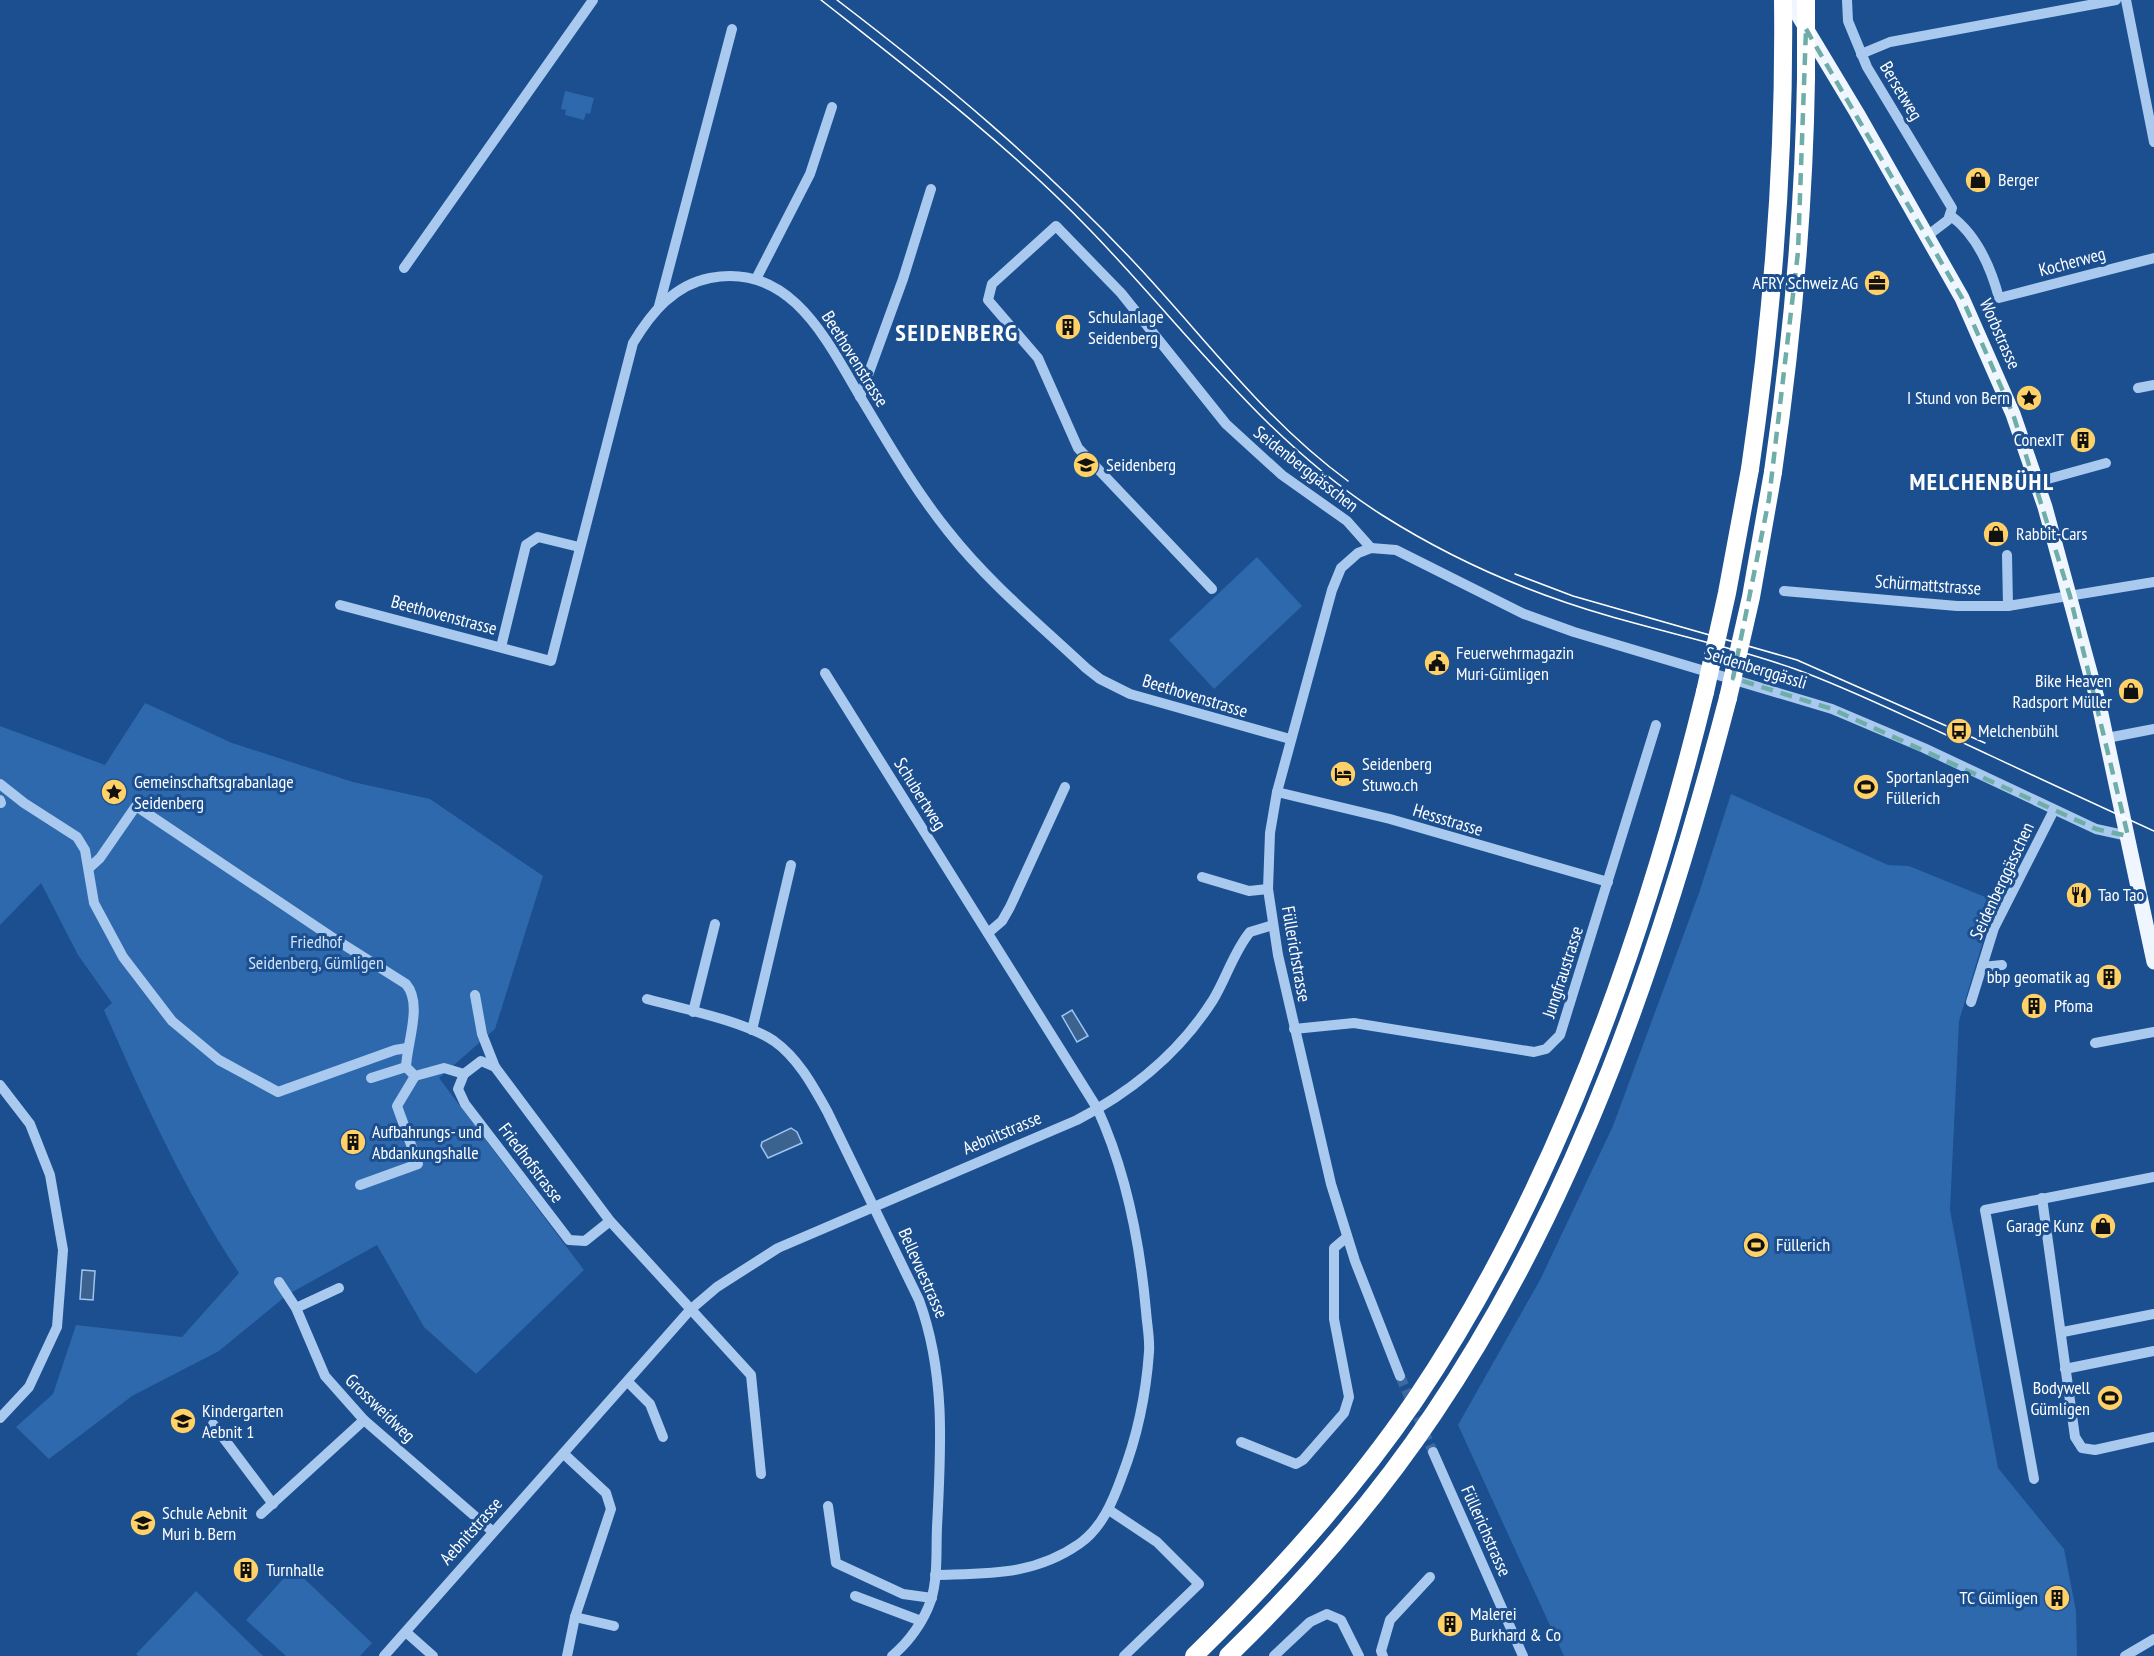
<svg xmlns="http://www.w3.org/2000/svg" width="2154" height="1656" font-family="'PT Sans Narrow',sans-serif">
  <style>
    .green { fill: #2e69ad }
    .water { fill: #3c6290; stroke: #9cc4f0; stroke-width: 1.5 }
    .lines { fill: none; stroke-linecap: round; stroke-linejoin: round }
    .minor-tunnel { stroke: #3d69a0; stroke-width: 10; stroke-dasharray: 10 5; stroke-linecap: butt }
    .minor { stroke: #a9c9ee; stroke-width: 10 }
    .major { stroke: #f0f6ff; stroke-width: 15 }
    .highway { stroke: #fff; stroke-width: 18 }
    .tram { stroke: #fff; stroke-width: 1.5 }
    .highway-bridge { stroke: #fff; stroke-width: 18 }
    .marked { fill: none; stroke: #6fada8; stroke-width: 4.5; stroke-dasharray: 12 8; stroke-linejoin: round }
    .labels { text-anchor: middle; stroke-width: 6; stroke-linejoin: round; paint-order: stroke }
    .street-label { font-size: 18px; fill: #fff; stroke: #1b4f8f }
    .poi-label { font-size: 18px; fill: #fff; stroke: #1b4f8f; text-anchor: start }
    .park-label { font-size: 18px; fill: #cfe3fa; stroke: #1b4f8f }
    .district-label { font-size: 24px; font-weight: bold; letter-spacing: 1.5px; fill: #fff; stroke: #1b4f8f }
  </style>
  <rect width="100%" height="100%" fill="#1b4f8f"/>
  <g class="green">
    <polygon points="565,91 594,98 590,114 586,113 584,120 565,115 566,110 561,109"/>
    <polygon points="1257,557 1302,606 1214,689 1169,640"/>
    <path d="M145,703L232,743L353,782L430,799L543,876L495,1029L439,1078L584,1270L476,1374L424,1327L377,1245L287,1295L219,1351L132,1396L49,1459L16,1427L53,1394L76,1325L182,1337L239,1273C184,1190 144,1101 104,1010L112,1003L78,955L41,883L0,925V726L105,765Z"/>
    <polygon points="1731,794 1888,865 1909,866 1995,901 1959,1021 1950,1210 1998,1468 2064,1549 2076,1611 2077,1656 1564,1656 1458,1425 1540,1280 1613,1126 1699,893"/>
    <polygon points="293,1568 372,1643 360,1656 286,1656 246,1620"/>
    <polygon points="196,1591 263,1656 138,1656 136,1654"/>
  </g>
  <g class="water">
    <polygon points="1072,1010 1088,1036 1077,1042 1062,1016"/>
    <polygon points="791,1128 797,1132 802,1143 768,1158 761,1146 762,1142"/>
    <polygon points="82,1270 95,1271 93,1300 80,1299"/>
  </g>
  <g class="lines">
    <polyline class="minor-tunnel" points="1400,1376 1433,1452"/>
    <g class="minor">
      <polyline points="1847,0 1848,21 1867,67 1952,208 1948,220 1927,236"/>
      <polyline points="2126,0 2154,142"/>
      <polyline points="1861,54 1890,42 2116,0"/>
      <path d="M1951,216C1977,235 1991,268 1999,298L2154,258"/>
      <polyline points="404,268 593,0"/>
      <polyline points="756,279 810,174 832,107"/>
      <polyline points="659,306 732,29"/>
      <polyline points="2138,388 2154,385"/>
      <polyline points="860,397 903,279 931,189"/>
      <polyline points="2037,482 2106,463"/>
      <polyline points="2007,555 2008,606"/>
      <polyline points="1212,589 1078,448 1038,358 988,300 992,284 1056,226 1121,293 1226,424 1282,475 1347,521 1371,548"/>
      <polyline points="1784,591 1957,606 2008,606 2154,582"/>
      <path d="M340,605L551,661L633,343C651,313 674,285 710,278C791,262 827,341 861,398C888,443 915,490 948,531C988,582 1039,624 1086,668L1100,679L1130,694L1290,739"/>
      <polyline points="501,647 526,545 538,537 579,547"/>
      <path d="M825,673L1097,1108C1126,1171 1140,1244 1146,1311C1147,1325 1150,1339 1149,1352C1146,1395 1137,1437 1122,1476C1113,1501 1102,1528 1079,1544C1033,1576 988,1573 935,1575"/>
      <polyline points="2107,738 2154,729"/>
      <polyline points="0,784 24,803 77,837 85,850 94,903 123,957 172,1021 219,1060 278,1092 395,1050 407,1048"/>
      <polyline points="1277,792 1390,819 1608,882"/>
      <polyline points="0,800 1,803"/>
      <path d="M89,868L100,858L136,806L330,936L406,984C423,1004 407,1042 406,1067L415,1076L444,1068L464,1074"/>
      <polyline points="1202,877 1249,891 1268,889"/>
      <polyline points="988,933 1002,921 1010,907 1065,787"/>
      <polyline points="1982,967 2002,965"/>
      <polyline points="475,995 482,1034 495,1067"/>
      <path d="M647,999C683,1009 744,1021 774,1041C798,1058 813,1086 827,1111L919,1300C946,1374 941,1449 937,1527C936,1550 938,1578 931,1600C924,1621 909,1642 892,1656"/>
      <polyline points="1971,1002 1994,928 2054,810"/>
      <polyline points="693,1012 715,924"/>
      <polyline points="1294,1029 1354,1023 1534,1052 1546,1049 1560,1035 1656,725"/>
      <polyline points="752,1030 791,865"/>
      <polyline points="2095,1043 2154,1032"/>
      <polyline points="371,1078 406,1067"/>
      <polyline points="0,1085 30,1124 50,1175 63,1250 57,1327 29,1387 0,1418"/>
      <polyline points="360,1185 418,1164 397,1106 415,1076"/>
      <polyline points="2042,1198 2075,1437 2082,1448 2095,1450 2154,1437"/>
      <polyline points="610,1221 585,1241 569,1240 465,1104 458,1089 464,1074 481,1061 495,1067 610,1221 751,1375 761,1474"/>
      <polyline points="279,1282 296,1308 325,1376 364,1420 492,1531"/>
      <polyline points="296,1308 339,1288"/>
      <polyline points="2063,1332 2154,1314"/>
      <polyline points="2065,1369 2154,1351"/>
      <polyline points="1400,1376 1355,1261 1331,1184 1278,955 1268,889 1270,833 1277,792 1332,590 1341,568 1358,553 1371,548 1396,550 1524,614 1574,632 1832,709 1924,748 2096,829 2128,836"/>
      <polyline points="628,1382 650,1404 663,1437"/>
      <polyline points="213,1424 273,1504"/>
      <polyline points="1241,1442 1296,1464 1303,1460 1344,1413 1349,1397 1334,1319 1334,1248 1347,1237"/>
      <polyline points="1433,1452 1523,1656"/>
      <polyline points="564,1454 606,1493 611,1509 575,1617 567,1656"/>
      <polyline points="2034,1479 1985,1210 2154,1177"/>
      <polyline points="828,1506 836,1563 903,1594 932,1598"/>
      <polyline points="1109,1510 1157,1542 1199,1584 1124,1656"/>
      <polyline points="261,1514 364,1420"/>
      <polyline points="855,1596 921,1621"/>
      <polyline points="575,1617 614,1626"/>
      <polyline points="407,1633 433,1656"/>
      <path d="M384,1656L690,1310L717,1287L778,1248L1077,1120C1131,1092 1180,1052 1213,1000C1226,979 1234,951 1250,932L1273,925"/>
      <polyline points="1274,1656 1310,1622 1327,1614 1341,1620 1359,1656"/>
      <polyline points="1383,1656 1381,1651 1390,1620 1430,1577"/>
      <polyline points="2125,1656 2154,1639"/>
    </g>
    <polyline class="major" points="1789,0 1857,113 1962,298 2013,414 2045,507 2100,709 2154,962"/>
    <g class="highway">
      <path d="M1750,469C1773,313 1785,157 1783,0"/>
      <path d="M1773,472C1792,341 1804,210 1806,78"/>
      <path d="M1194,1656C1275,1577 1351,1494 1415,1400C1555,1193 1646,933 1705,692"/>
      <path d="M1228,1656C1304,1582 1375,1501 1434,1413C1579,1198 1663,947 1728,698"/>
    </g>
    <g class="tram">
      <path d="M821,0C914,73 1008,145 1090,230C1186,329 1264,440 1382,515C1453,560 1529,593 1609,616C1671,634 1734,647 1795,669C1845,687 1894,711 1942,733C2013,766 2083,799 2154,831"/>
      <path d="M837,0C942,80 1042,164 1133,261C1203,335 1264,420 1348,481"/>
      <polyline points="1515,574 1573,596 1797,660 1985,743"/>
    </g>
    <g class="highway-bridge">
      <polyline points="1806,0 1806,78"/>
      <polyline points="1705,692 1727,593 1750,469"/>
      <polyline points="1728,698 1751,597 1773,472"/>
    </g>
  </g>
  <path class="marked" d="M1806,29L1962,298L2013,414L2070,596L2128,836L2096,829L1832,709L1733,678L1769,499L1798,252Z"/>
  <defs>
    <g id="shop-disc" transform="scale(1.35)"><circle r="9.5" fill="#ffd166" stroke="#1b4f8f"/><path d="M-5-2.5h2.3a2.7 3.5 0 0 1 5.4 0H5L5.5 6h-11ZM-1.5-2.5h3a1.5 2.3 0 0 0-3 0Z" fill="#111"/></g>
    <g id="office-disc" transform="scale(1.35)"><circle r="9.5" fill="#ffd166" stroke="#1b4f8f"/><path d="M-6-3h4V-5.5h4V-3h4V5H-6ZM-1-4.5V-3h2v-1.5ZM-6 0V1H6V0Z" fill="#111"/></g>
    <g id="building-disc" transform="scale(1.35)"><circle r="9.5" fill="#ffd166" stroke="#1b4f8f"/><path d="M-4-6H4V6H1V3H-1V6H-4ZM-2.5-4.3h1.7v1.8h-1.7ZM.8-4.3h1.7v1.8H.8ZM-2.5-1h1.7V.8h-1.7ZM.8-1h1.7V.8H.8Z" fill="#111"/></g>
    <g id="sight-disc" transform="scale(1.35)"><circle r="9.5" fill="#ffd166" stroke="#1b4f8f"/><path d="M0-6L1.8-2.2L6-1.7L2.9 1.2L3.7 5.4L0 3.3L-3.7 5.4L-2.9 1.2L-6-1.7L-1.8-2.2Z" fill="#111"/></g>
    <g id="school-disc" transform="scale(1.35)"><circle r="9.5" fill="#ffd166" stroke="#1b4f8f"/><path d="M0-5L7-2L0 1L-7-2ZM-4 1L0 2.5L4 1V4Q0 6-4 4Z" fill="#111"/></g>
    <g id="civic-disc" transform="scale(1.35)"><circle r="9.5" fill="#ffd166" stroke="#1b4f8f"/><path d="M-.6-6.5H3V-4.5H.6V-3L4-1V1h2V6H-6V1h2V-1L-.6-3ZM-1.2 2.5V6h2.4V2.5Z" fill="#111"/></g>
    <g id="bus-disc" transform="scale(1.35)"><circle r="9.5" fill="#ffd166" stroke="#1b4f8f"/><path d="M-5-6H5V4H4V6H2V4H-2V6H-4V4H-5ZM-3.5-4V0h7V-4ZM-3.5 1.2v1.5H-2V1.2ZM2 1.2v1.5H3.5V1.2Z" fill="#111"/></g>
    <g id="hotel-disc" transform="scale(1.35)"><circle r="9.5" fill="#ffd166" stroke="#1b4f8f"/><path d="M-6-4.5h1.5V1H6V5H4.5V3h-9V5H-6ZM-4 0a1.8 1.8 0 1 1 3.6 0ZM.5 0V-2.5h3Q6-2.5 6 0Z" fill="#111"/></g>
    <g id="stadium-disc" transform="scale(1.35)"><circle r="9.5" fill="#ffd166" stroke="#1b4f8f"/><path d="M0-5a6.5 5 0 1 0 0 10a6.5 5 0 1 0 0-10ZM-3.5-1.8h7v3.6h-7Z" fill="#111"/></g>
    <g id="restaurant-disc" transform="scale(1.35)"><circle r="9.5" fill="#ffd166" stroke="#1b4f8f"/><path d="M-5-6h1v4h1v-4h1v4h1v-4h1v5L-1.5 .5V6h-2V.5L-5-1ZM5-6V6H3V1.5H1.5Q1.5-4 5-6Z" fill="#111"/></g>
  </defs>
  <g fill-rule="evenodd">
    <use href="#shop-disc" x="1978" y="180"/>
    <use href="#office-disc" x="1877" y="283"/>
    <use href="#building-disc" x="1068" y="327"/>
    <use href="#sight-disc" x="2029" y="398"/>
    <use href="#building-disc" x="2083" y="440"/>
    <use href="#school-disc" x="1086" y="465"/>
    <use href="#shop-disc" x="1996" y="534"/>
    <use href="#civic-disc" x="1437" y="663"/>
    <use href="#shop-disc" x="2131" y="691"/>
    <use href="#bus-disc" x="1959" y="731"/>
    <use href="#hotel-disc" x="1343" y="774"/>
    <use href="#stadium-disc" x="1866" y="787"/>
    <use href="#sight-disc" x="114" y="792"/>
    <use href="#restaurant-disc" x="2079" y="895"/>
    <use href="#building-disc" x="2109" y="977"/>
    <use href="#building-disc" x="2034" y="1006"/>
    <use href="#building-disc" x="353" y="1142"/>
    <use href="#shop-disc" x="2103" y="1226"/>
    <use href="#stadium-disc" x="1756" y="1245"/>
    <use href="#stadium-disc" x="2110" y="1398"/>
    <use href="#school-disc" x="183" y="1421"/>
    <use href="#school-disc" x="143" y="1523"/>
    <use href="#building-disc" x="246" y="1570"/>
    <use href="#building-disc" x="2057" y="1598"/>
    <use href="#building-disc" x="1450" y="1624"/>
  </g>
  <g class="labels">
    <g class="street-label">
      <text transform="translate(1901 91) rotate(59)" y="6">Bersetweg</text>
      <text transform="translate(2072 262) rotate(-15)" y="6">Kocherweg</text>
      <text transform="translate(2000 334) rotate(66)" y="6">Worbstrasse</text>
      <text transform="translate(855 359) rotate(58)" y="6">Beethovenstrasse</text>
      <text transform="translate(1306 469) rotate(38)" y="6">Seidenberggässchen</text>
      <text transform="translate(1928 585) rotate(4)" y="6">Schürmattstrasse</text>
      <text transform="translate(444 615) rotate(15)" y="6">Beethovenstrasse</text>
      <text transform="translate(1756 668) rotate(17)" y="6">Seidenberggässli</text>
      <text transform="translate(1195 696) rotate(17)" y="6">Beethovenstrasse</text>
      <text transform="translate(920 794) rotate(58)" y="6">Schubertweg</text>
      <text transform="translate(1448 820) rotate(17)" y="6">Hessstrasse</text>
      <text transform="translate(2002 881) rotate(-65)" y="6">Seidenberggässchen</text>
      <text transform="translate(1296 954) rotate(80)" y="6">Füllerichstrasse</text>
      <text transform="translate(1563 972) rotate(-72)" y="6">Jungfraustrasse</text>
      <text transform="translate(1002 1133) rotate(-23)" y="6">Aebnitstrasse</text>
      <text transform="translate(531 1163) rotate(53)" y="6">Friedhofstrasse</text>
      <text transform="translate(923 1273) rotate(66)" y="6">Bellevuestrasse</text>
      <text transform="translate(380 1408) rotate(44)" y="6">Grossweidweg</text>
      <text transform="translate(471 1531) rotate(-48)" y="6">Aebnitstrasse</text>
      <text transform="translate(1486 1531) rotate(66)" y="6">Füllerichstrasse</text>
    </g>
    <g class="poi-label">
      <text x="1998" y="186">Berger</text>
      <text x="1858" y="289" text-anchor="end">AFRY Schweiz AG</text>
      <text x="1088" y="323">Schulanlage<tspan x="1088" dy="21">Seidenberg</tspan></text>
      <text x="2010" y="404" text-anchor="end">I Stund von Bern</text>
      <text x="2064" y="446" text-anchor="end">ConexIT</text>
      <text x="1106" y="471">Seidenberg</text>
      <text x="2016" y="540">Rabbit-Cars</text>
      <text x="1456" y="659">Feuerwehrmagazin<tspan x="1456" dy="21">Muri-Gümligen</tspan></text>
      <text x="2112" y="687" text-anchor="end">Bike Heaven<tspan x="2112" dy="21">Radsport Müller</tspan></text>
      <text x="1978" y="737">Melchenbühl</text>
      <text x="1362" y="770">Seidenberg<tspan x="1362" dy="21">Stuwo.ch</tspan></text>
      <text x="1886" y="783">Sportanlagen<tspan x="1886" dy="21">Füllerich</tspan></text>
      <text x="134" y="788">Gemeinschaftsgrabanlage<tspan x="134" dy="21">Seidenberg</tspan></text>
      <text x="2098" y="901">Tao Tao</text>
      <text x="2090" y="983" text-anchor="end">bbp geomatik ag</text>
      <text x="2054" y="1012">Pfoma</text>
      <text x="372" y="1138">Aufbahrungs- und<tspan x="372" dy="21">Abdankungshalle</tspan></text>
      <text x="2084" y="1232" text-anchor="end">Garage Kunz</text>
      <text x="1776" y="1251">Füllerich</text>
      <text x="2090" y="1394" text-anchor="end">Bodywell<tspan x="2090" dy="21">Gümligen</tspan></text>
      <text x="202" y="1417">Kindergarten<tspan x="202" dy="21">Aebnit 1</tspan></text>
      <text x="162" y="1519">Schule Aebnit<tspan x="162" dy="21">Muri b. Bern</tspan></text>
      <text x="266" y="1576">Turnhalle</text>
      <text x="2038" y="1604" text-anchor="end">TC Gümligen</text>
      <text x="1470" y="1620">Malerei<tspan x="1470" dy="21">Burkhard &amp; Co</tspan></text>
    </g>
    <g class="park-label">
      <text x="316" y="948">Friedhof<tspan x="316" dy="21">Seidenberg, Gümligen</tspan></text>
    </g>
    <g class="district-label">
      <text x="957" y="341">SEIDENBERG</text>
      <text x="1982" y="490">MELCHENBÜHL</text>
    </g>
  </g>
</svg>
